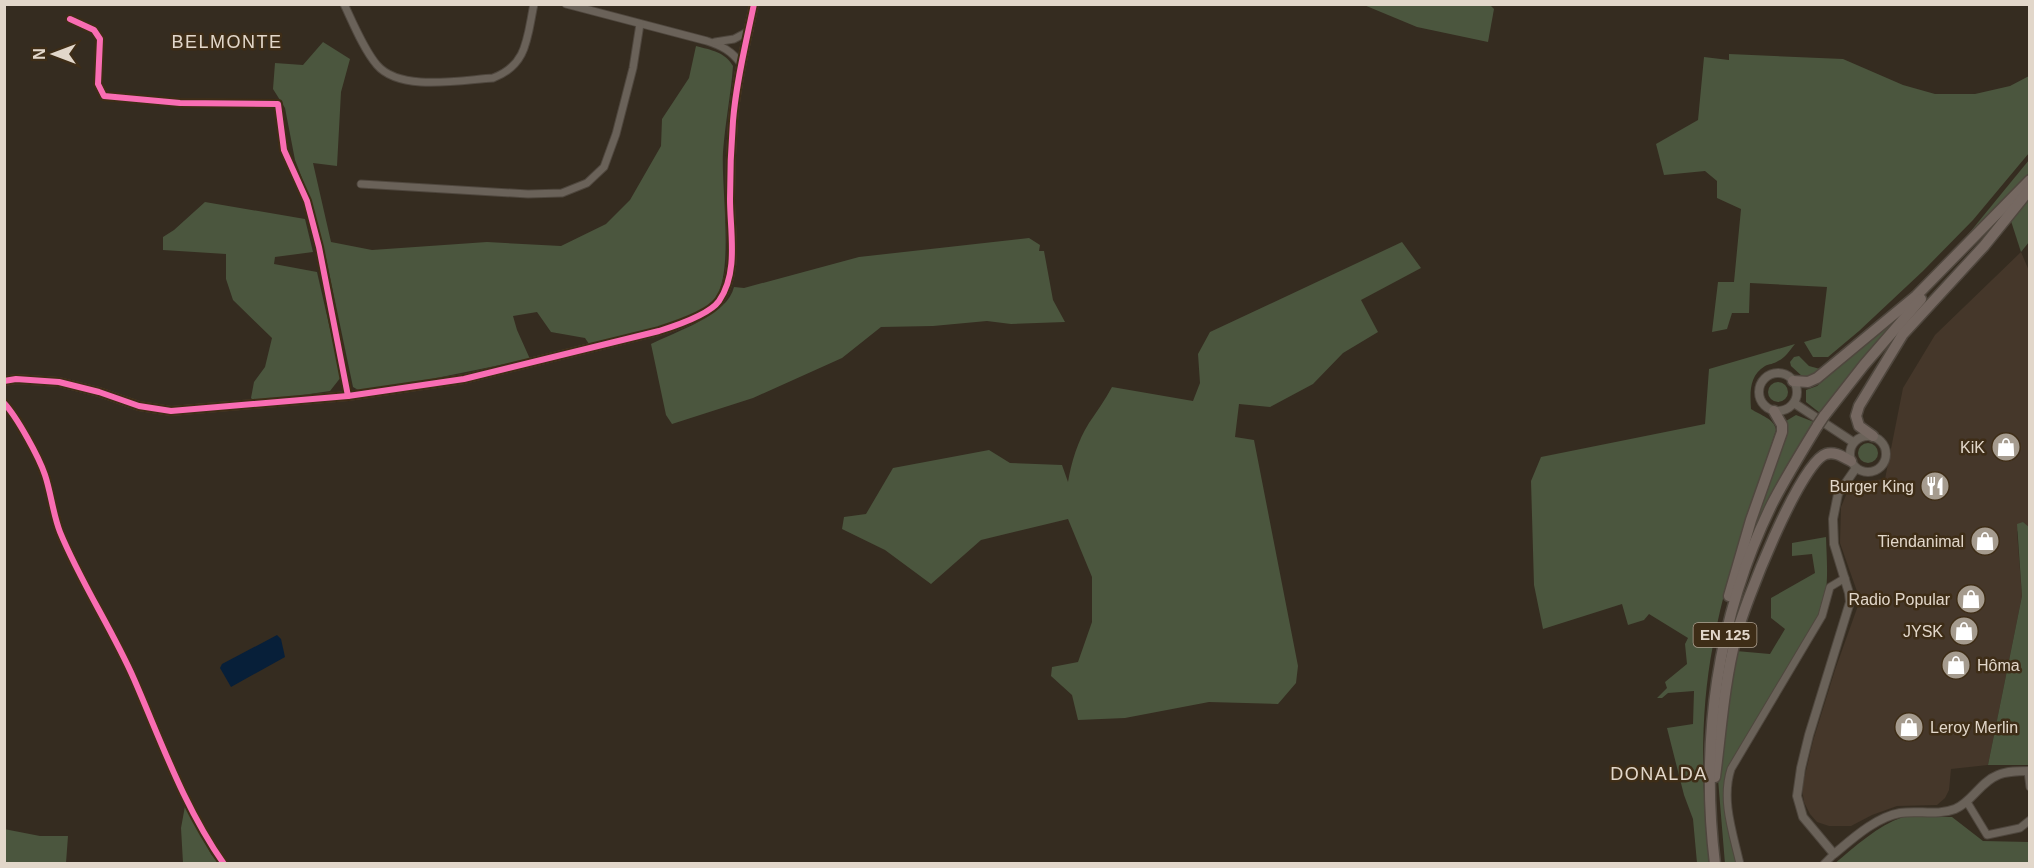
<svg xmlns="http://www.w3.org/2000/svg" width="2034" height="868" font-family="Arial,sans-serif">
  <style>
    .commercial { fill: #45372a }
    .green { fill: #4b563e }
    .water { fill: #071f39 }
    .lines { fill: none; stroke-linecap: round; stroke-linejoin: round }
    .minor-casing { stroke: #4f473e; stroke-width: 9 }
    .tertiary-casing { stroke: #4f473e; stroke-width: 10 }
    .primary-casing { stroke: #4f473e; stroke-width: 13 }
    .minor { stroke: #6a6259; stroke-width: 7 }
    .tertiary { stroke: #6a6259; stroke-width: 8 }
    .primary { stroke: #756861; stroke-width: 10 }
    .primary-bridge-casing { stroke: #4f473e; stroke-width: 13; stroke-linecap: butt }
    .primary-bridge { stroke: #756861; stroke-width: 10 }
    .cycleway-casing { stroke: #3e2d17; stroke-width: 10 }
    .cycleway { stroke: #f96db3; stroke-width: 6 }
    .labels { text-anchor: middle; stroke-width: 5; stroke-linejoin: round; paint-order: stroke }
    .shield { fill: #3e2d17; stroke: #b1a494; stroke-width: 1.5 }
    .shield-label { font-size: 15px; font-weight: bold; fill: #e2d7ca }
    .poi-label { font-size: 16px; fill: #e2d7ca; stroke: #3e2d17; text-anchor: end }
    .neighbourhood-label { font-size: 18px; letter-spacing: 1.5px; fill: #e2d7ca; stroke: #3e2d17 }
  </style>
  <rect width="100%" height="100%" fill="#352c20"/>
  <polygon class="commercial" points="2021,252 2030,273 2029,528 2023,522 2017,532 2022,596 1988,765 1951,769 1949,790 1945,798 1937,805 1897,806 1872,815 1851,826 1829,826 1817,822 1810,814 1804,802 1802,788 1813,741 1835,670 1860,600 1840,543 1841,507 1849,488 1858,482 1885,479 1903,388 1935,335"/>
  <g class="green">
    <polygon points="1489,4 1494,9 1488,42 1417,27 1364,5"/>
    <path d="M323,42L350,59L341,92L337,166L313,163L331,242L372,250L487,242L561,246L606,224L630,200L661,146L662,119L689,78L696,46C711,50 725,52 733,66C731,94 725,123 723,152C721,188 734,269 716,297C700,322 618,337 589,344L585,338L551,332L537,312L513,316L517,330L530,359L412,383L360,391L353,387L326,258L312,204L295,160L285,108L273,89L275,63L303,65Z"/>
    <polygon points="1729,54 1843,59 1903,85 1935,94 1975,94 2010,86 2029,76 2029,153 1973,220 1923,271 1859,331 1828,357 1813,357 1804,342 1821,337 1827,287 1750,283 1749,313 1732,313 1727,329 1712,332 1718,282 1734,282 1741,209 1717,198 1717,181 1705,171 1664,175 1656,144 1698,120 1704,57 1729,60"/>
    <polygon points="2029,160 2029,173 1966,237"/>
    <polygon points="2029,197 2029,242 2021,252 2011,221"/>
    <polygon points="205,202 305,219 313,252 275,257 274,264 317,272 341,377 330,391 255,402 251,398 254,382 265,367 272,338 233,300 226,279 226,254 163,250 163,237 174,230"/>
    <path d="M1029,238L1040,245L1039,251H1044L1053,300L1065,322L1011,324L987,321L933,326L881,327L842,358L753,398L672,424L666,415L651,344C675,332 728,315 734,287L744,288L859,257Z"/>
    <path d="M1402,242L1421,268L1361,300L1378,332L1343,353L1313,384L1270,407L1239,404L1235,437L1254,440L1298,666L1296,683L1278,704L1209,702L1125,718L1078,720L1072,695L1051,676L1052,667L1078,662L1092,622V577L1068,519L981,540L931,584L885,550L842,529L844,517L866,514L893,468L989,450L1010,463L1062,465L1068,482C1071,463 1078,440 1089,423C1097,411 1105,400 1112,387L1193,401L1200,383L1198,354L1210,332Z"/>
    <polygon points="1899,316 1863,357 1820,413 1806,402 1806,390 1817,386"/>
    <path d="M1795,344C1790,350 1785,358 1778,361C1774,364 1769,364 1765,366C1749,376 1750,392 1751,409C1760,415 1775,419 1776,430C1753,501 1726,572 1713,645C1699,717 1702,791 1709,863H1697L1693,819L1684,795L1667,728L1693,724L1694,691L1668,693L1662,698H1657L1667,688L1665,682L1687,664L1685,644L1688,638L1649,614L1644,620L1628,625L1622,604L1543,629L1534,585L1531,481L1541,457L1705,424L1709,369Z"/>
    <polygon points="1799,356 1809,366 1820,369 1815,375 1803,377 1791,366 1790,362 1794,357"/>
    <circle cx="1778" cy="392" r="10"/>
    <path d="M1796,415L1814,422C1788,461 1767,500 1749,543L1784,438L1787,427L1786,421Z"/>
    <circle cx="1868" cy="453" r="10"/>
    <polygon points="2023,522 2030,528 2029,765 1988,765 2022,596 2017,524"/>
    <path d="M1826,537C1827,569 1830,591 1818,621L1730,764C1718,795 1730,831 1736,863L1725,864L1718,779L1736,651L1770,654L1785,629L1771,618V598L1815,573L1812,554L1792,556V543Z"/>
    <polygon points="185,806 211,854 218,863 183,863 181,828"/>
    <path d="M1903,817H1952L1983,841L2029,842V863L1834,864C1856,846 1877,826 1903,817Z"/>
    <polygon points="4,829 40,836 68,836 66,863 5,863"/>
  </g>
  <polygon class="water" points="277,635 281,639 285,657 231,687 220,668 222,664"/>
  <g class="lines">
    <g class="minor-casing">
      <g id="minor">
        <path d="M344,4C353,23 364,50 377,65C400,92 461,80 493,78C528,65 527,37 534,4"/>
        <path d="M566,4L707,41C722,46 732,51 741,64"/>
        <polyline points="70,19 94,30 100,39 98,84 104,96 180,103 278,104 284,150 307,201 319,247 348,396"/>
        <polyline points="715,42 734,39 749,31"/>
        <polyline points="361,184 528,194 562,193 587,183 604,167 616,134 633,68 640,24"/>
        <path d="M4,403C17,417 39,457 45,475C51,493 53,514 60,532C81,583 112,629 134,679C161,741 184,807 224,864"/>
        <polyline points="2028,771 2030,787"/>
        <polyline points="1967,802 1987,835 2020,828 2030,820"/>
        <path d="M1740,864C1733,833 1721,800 1731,769L1822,616L1830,587L1845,578"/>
        <polyline points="1824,864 1834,854"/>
      </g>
    </g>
    <g class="tertiary-casing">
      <g id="tertiary">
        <circle cx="1778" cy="392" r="19"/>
        <path d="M4,381L16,379L59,382L99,392L139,406L171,411L348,396L464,379L659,331C675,326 709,315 719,301C739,272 730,232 730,199C730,173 731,147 733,121C736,82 746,43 754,4"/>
        <polyline points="1794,403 1853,442"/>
        <circle cx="1868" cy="454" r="18"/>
        <path d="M1856,468L1838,494L1833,519L1834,544L1849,593L1850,602L1809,735L1801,768L1797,796L1803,817L1834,854C1852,839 1876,817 1900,813C1918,810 1937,816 1955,809C1972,802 1980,782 1998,775C2007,771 2019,771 2030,771"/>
      </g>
    </g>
    <g class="primary-casing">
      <g id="primary">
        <polyline points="1793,381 1808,382 1817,378 1916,296 2030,180"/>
        <polyline points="1824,416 1864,365 1921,299"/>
        <polyline points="1873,436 1859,426 1856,416 1859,406 1903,334 1984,246 2030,189"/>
        <polyline points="1729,596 1751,520 1782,432 1782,425 1774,411"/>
        <path d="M1715,777C1721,730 1724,683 1736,637C1743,607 1800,462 1826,454C1835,451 1843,457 1851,461"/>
        <path d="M1715,864C1700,741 1717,616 1772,504C1786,477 1802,451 1818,425"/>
      </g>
    </g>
    <use href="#minor" class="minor"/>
    <use href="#tertiary" class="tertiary"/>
    <use href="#primary" class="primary"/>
    <g class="primary-bridge-casing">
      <polyline id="primary-bridge" points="1818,425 1824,416"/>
    </g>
    <use href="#primary-bridge" class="primary-bridge"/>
    <g class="cycleway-casing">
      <g id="cycleway">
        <polyline points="70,19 94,30 100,39 98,84 104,96 180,103 278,104 284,150 307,201 319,247 348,396"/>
        <path d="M4,381L16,379L59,382L99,392L139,406L171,411L348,396L464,379L659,331C675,326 709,315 719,301C739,272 730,232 730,199C730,173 731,147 733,121C736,82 746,43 754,4"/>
        <path d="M4,403C17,417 39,457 45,475C51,493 53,514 60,532C81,583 112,629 134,679C161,741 184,807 224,864"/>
      </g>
    </g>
    <use href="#cycleway" class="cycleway"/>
  </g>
  <defs>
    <g id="shop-disc" transform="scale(1.5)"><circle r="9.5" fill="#a59b8e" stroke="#3e2d17"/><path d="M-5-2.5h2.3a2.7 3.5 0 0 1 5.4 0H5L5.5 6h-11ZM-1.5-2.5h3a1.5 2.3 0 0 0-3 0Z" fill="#fff"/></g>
    <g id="restaurant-disc" transform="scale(1.5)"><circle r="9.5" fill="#a59b8e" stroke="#3e2d17"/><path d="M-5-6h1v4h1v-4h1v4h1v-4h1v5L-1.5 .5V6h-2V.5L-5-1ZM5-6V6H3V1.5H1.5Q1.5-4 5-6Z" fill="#fff"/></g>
  </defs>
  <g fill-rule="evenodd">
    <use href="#shop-disc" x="2006" y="447"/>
    <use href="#restaurant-disc" x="1935" y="486"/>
    <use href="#shop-disc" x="1985" y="541"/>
    <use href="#shop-disc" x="1971" y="599"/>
    <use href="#shop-disc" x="1964" y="631"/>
    <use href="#shop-disc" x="1956" y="665"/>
    <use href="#shop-disc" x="1909" y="727"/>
  </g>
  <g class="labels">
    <rect class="shield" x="1693.5" y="623" width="63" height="24" rx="4.5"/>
    <g class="shield-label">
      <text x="1725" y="640">EN 125</text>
    </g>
    <g class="poi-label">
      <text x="1985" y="453">KiK</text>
      <text x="1914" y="492">Burger King</text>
      <text x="1964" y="547">Tiendanimal</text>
      <text x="1950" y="605">Radio Popular</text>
      <text x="1943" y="637">JYSK</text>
      <text x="1977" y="671" text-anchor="start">Hôma</text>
      <text x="1930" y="733" text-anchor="start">Leroy Merlin</text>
    </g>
    <g class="neighbourhood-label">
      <text x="227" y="48">BELMONTE</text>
      <text x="1659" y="780">DONALDA</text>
    </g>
  </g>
  <rect width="2034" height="868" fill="none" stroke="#e2d7ca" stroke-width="12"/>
  <g transform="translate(54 54) rotate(270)" stroke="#3e2d17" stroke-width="4.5" paint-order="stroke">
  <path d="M0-4.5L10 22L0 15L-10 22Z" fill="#e2d7ca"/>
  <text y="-9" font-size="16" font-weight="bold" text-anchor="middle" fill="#e2d7ca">N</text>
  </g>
</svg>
